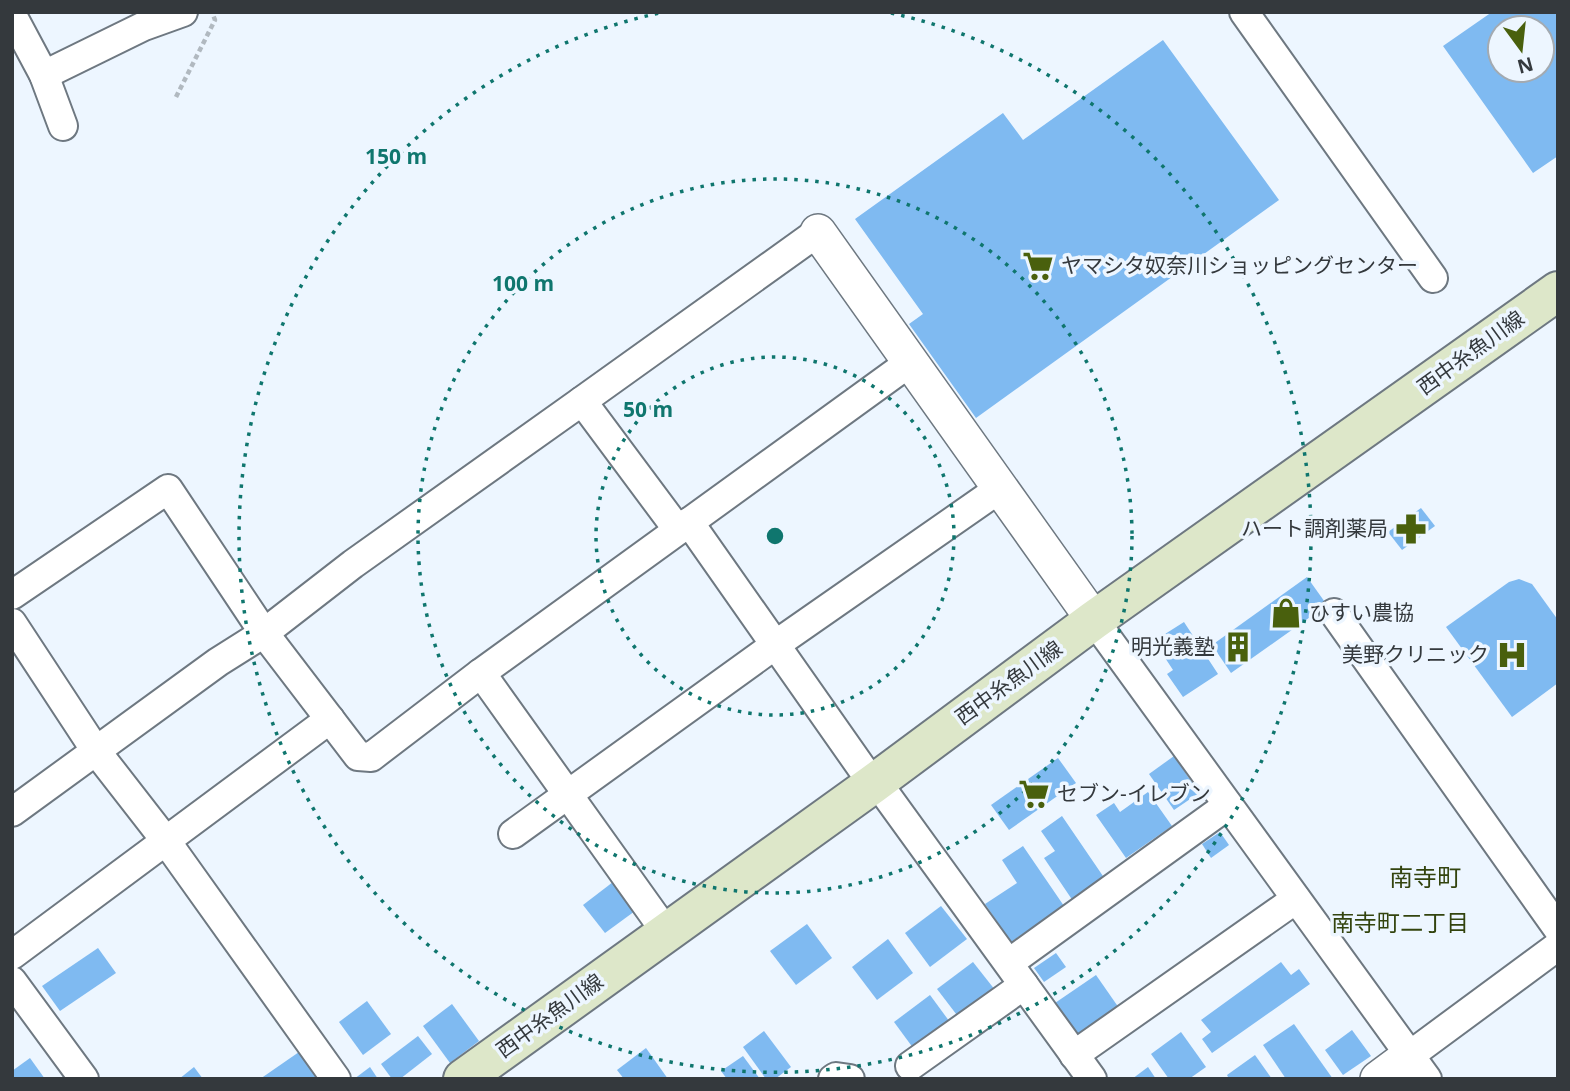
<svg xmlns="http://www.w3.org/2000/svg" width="1570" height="1091" font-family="'Open Sans','Noto Sans JP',sans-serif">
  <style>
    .building { fill: #7fbaf1; fill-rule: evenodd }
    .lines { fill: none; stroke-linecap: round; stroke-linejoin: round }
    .minor-casing { stroke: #6e7881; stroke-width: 32 }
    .tertiary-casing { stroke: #6e7881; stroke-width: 38 }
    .secondary-casing { stroke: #6e7881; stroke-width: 42 }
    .path { stroke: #b1b9c0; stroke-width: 4.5; stroke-dasharray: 5 3.5; stroke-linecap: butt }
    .minor { stroke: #fff; stroke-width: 28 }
    .tertiary { stroke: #fff; stroke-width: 35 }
    .secondary { stroke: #dde7c9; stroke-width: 38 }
    .ring { fill: none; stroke: #0f766e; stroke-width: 3.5; stroke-dasharray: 3.5 7 }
    .labels { text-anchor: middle; stroke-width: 7; stroke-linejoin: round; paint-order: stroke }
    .poi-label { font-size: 21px; fill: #34393d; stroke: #edf6ff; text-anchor: start }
    .street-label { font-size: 21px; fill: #34393d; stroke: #edf6ff }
    .neighbourhood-label { font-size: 23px; fill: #33440e; stroke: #edf6ff }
    .quarter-label { font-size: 24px; fill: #33440e; stroke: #edf6ff }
    .centre { fill: #0f766e; stroke: #edf6ff; stroke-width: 3.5 }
    .ring-label { font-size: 21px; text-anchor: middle; font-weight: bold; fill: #0f766e; stroke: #edf6ff; stroke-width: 7; stroke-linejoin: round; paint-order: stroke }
  </style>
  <rect width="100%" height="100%" fill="#edf6ff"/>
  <g class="building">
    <path d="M1492,12H1558V156L1533,173L1443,46ZM1500,28H1542V70H1500Z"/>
    <polygon points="1163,40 1279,200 976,418 909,324 923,314 855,219 1003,113 1023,140"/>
    <polygon points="1421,508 1435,526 1402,550 1388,532"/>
    <polygon points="1307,577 1327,605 1231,673 1212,645"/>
    <polygon points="1519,579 1532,584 1558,620 1558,683 1512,717 1446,627 1509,582"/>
    <polygon points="1184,622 1218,674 1183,697 1167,674 1173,670 1154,641"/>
    <polygon points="1174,756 1199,793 1174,810 1149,774"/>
    <polygon points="1058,758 1076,783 1009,830 991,805"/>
    <polygon points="1148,792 1172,826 1126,858 1096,815 1114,803 1120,812"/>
    <polygon points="1062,816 1105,879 1073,901 1044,858 1055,851 1041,831"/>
    <polygon points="1220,832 1229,845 1211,858 1202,844"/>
    <polygon points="1023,846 1064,906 1011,942 985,904 1017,883 1002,860"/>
    <polygon points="613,882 635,911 605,933 583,905"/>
    <polygon points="941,906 967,939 930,967 905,933"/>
    <polygon points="807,924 832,958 796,985 770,951"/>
    <polygon points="888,939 913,973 877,1000 852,967"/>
    <polygon points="98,948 116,973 60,1011 42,986"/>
    <polygon points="1056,953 1066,967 1044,982 1034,968"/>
    <polygon points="973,962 999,995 963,1023 937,989"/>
    <polygon points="1281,962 1291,975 1299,969 1310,984 1212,1053 1202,1039 1211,1032 1201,1020"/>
    <polygon points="1096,975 1119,1008 1078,1036 1055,1003"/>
    <polygon points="930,995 955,1029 919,1056 894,1022"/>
    <polygon points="367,1001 391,1034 363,1055 339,1022"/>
    <polygon points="452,1004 479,1041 450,1063 423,1026"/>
    <polygon points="1294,1024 1333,1079 1286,1079 1263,1045"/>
    <polygon points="1352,1030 1371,1056 1343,1075 1325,1050"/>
    <polygon points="764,1031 791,1067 775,1079 766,1079 743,1047"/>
    <polygon points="1181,1032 1206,1067 1189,1079 1169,1079 1151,1054"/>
    <polygon points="418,1036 432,1054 400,1079 392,1079 381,1064"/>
    <polygon points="646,1048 668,1079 624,1079 617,1070"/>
    <polygon points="299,1052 317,1079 260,1079"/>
    <polygon points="1255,1055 1272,1079 1229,1079 1227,1075"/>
    <polygon points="743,1056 760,1079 727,1079 721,1071"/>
    <polygon points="30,1058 45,1079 12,1079 12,1071"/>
    <polygon points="194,1067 203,1079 179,1079"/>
    <polygon points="370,1067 378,1079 354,1079"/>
    <polygon points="1148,1067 1156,1079 1132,1079"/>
  </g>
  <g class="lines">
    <g class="minor-casing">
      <g id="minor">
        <polyline points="1244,12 1433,278"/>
        <polyline points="12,15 44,75 63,126"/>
        <polyline points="44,75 144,26 183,12"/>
        <polyline points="689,522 873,784"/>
        <polyline points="678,530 582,401 818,232"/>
        <polyline points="12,595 168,489 264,633 358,756 371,757 481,673 909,363"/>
        <polyline points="1334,613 1558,929"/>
        <polyline points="1094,620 1427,1079"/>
        <polyline points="12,623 96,751 166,841 336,1079"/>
        <polyline points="481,673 666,932"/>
        <polyline points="876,781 1092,1079"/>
        <polyline points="12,812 218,662 264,633 353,564 582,401"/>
        <polyline points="513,834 775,645 999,489"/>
        <polyline points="12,955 330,719"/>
        <polyline points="1009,963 1228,805"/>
        <polyline points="12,981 84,1079"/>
        <polyline points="1074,1055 1296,899"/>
        <polyline points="1409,1056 1558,946"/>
        <polyline points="910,1066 1024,985"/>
        <polyline points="833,1079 836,1077 850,1079"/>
      </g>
    </g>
    <g class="tertiary-casing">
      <g id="tertiary">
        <polyline points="818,232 1094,620"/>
        <polyline points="1378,1079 1409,1056"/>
      </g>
    </g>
    <g class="secondary-casing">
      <polyline id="secondary" points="463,1079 873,784 1094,620 1558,291"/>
    </g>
    <polyline class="path" points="176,97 215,20 212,12"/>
    <use href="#minor" class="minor"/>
    <use href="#tertiary" class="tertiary"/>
    <use href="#secondary" class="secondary"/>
  </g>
  <g class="ring">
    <circle cx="775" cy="536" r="179"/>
    <circle cx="775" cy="536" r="357"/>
    <path d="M891 13A536 536 0 1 1 659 13"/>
  </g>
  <defs>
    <g id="supermarket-bare" transform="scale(2.415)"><path d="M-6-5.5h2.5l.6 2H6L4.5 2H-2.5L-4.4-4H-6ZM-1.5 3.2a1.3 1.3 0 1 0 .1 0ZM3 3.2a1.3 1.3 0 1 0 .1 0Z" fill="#49600d" stroke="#edf6ff" stroke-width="2.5" paint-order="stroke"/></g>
    <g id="pharmacy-bare" transform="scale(2.415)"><path d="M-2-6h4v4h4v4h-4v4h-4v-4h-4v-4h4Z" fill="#49600d" stroke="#edf6ff" stroke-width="2.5" paint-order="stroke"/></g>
    <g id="shop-bare" transform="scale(2.415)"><path d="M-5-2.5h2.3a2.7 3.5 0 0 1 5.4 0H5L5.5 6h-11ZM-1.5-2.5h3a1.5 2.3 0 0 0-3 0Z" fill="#49600d" stroke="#edf6ff" stroke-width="2.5" paint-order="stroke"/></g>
    <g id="building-bare" transform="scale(2.415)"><path d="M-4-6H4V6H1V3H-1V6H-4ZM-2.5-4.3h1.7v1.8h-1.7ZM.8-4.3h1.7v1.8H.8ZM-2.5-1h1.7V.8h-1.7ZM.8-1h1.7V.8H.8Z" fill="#49600d" stroke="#edf6ff" stroke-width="2.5" paint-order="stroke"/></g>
    <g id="hospital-bare" transform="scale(2.415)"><path d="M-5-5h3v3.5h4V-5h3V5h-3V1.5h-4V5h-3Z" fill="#49600d" stroke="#edf6ff" stroke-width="2.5" paint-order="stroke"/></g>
  </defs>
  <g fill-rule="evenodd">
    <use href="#supermarket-bare" x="1038" y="266"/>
    <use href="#pharmacy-bare" x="1411" y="529"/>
    <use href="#shop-bare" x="1286" y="613"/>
    <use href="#building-bare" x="1238" y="647"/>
    <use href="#hospital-bare" x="1512" y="655"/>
    <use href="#supermarket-bare" x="1034" y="794"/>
  </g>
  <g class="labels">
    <g class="poi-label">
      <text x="1061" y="273">ヤマシタ奴奈川ショッピングセンター</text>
      <text x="1388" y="536" text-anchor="end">ハート調剤薬局</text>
      <text x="1309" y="620">ひすい農協</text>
      <text x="1215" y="654" text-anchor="end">明光義塾</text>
      <text x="1489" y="662" text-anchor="end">美野クリニック</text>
      <text x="1057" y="801">セブン-イレブン</text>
    </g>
    <g class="street-label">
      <text transform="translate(1471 353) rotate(-36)" y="7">西中糸魚川線</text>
      <text transform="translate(1009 683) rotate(-36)" y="7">西中糸魚川線</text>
      <text transform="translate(550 1016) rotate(-36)" y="7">西中糸魚川線</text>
    </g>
    <g class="neighbourhood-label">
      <text x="1400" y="931">南寺町二丁目</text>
    </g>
    <g class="quarter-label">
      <text x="1425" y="886">南寺町</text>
    </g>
  </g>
  <circle cx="775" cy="536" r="10" class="centre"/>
  <g class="ring-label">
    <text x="396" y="164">150 m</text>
    <text x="523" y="291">100 m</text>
    <text x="648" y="417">50 m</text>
  </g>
  <rect width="1570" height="1091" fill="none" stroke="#34393d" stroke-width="28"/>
  <g transform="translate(1521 49) rotate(165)"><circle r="33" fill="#edf6ff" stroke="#a3aab1" stroke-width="2"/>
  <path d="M0-5L12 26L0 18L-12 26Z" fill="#49600d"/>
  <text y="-10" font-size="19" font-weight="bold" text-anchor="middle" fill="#34393d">N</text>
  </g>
</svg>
